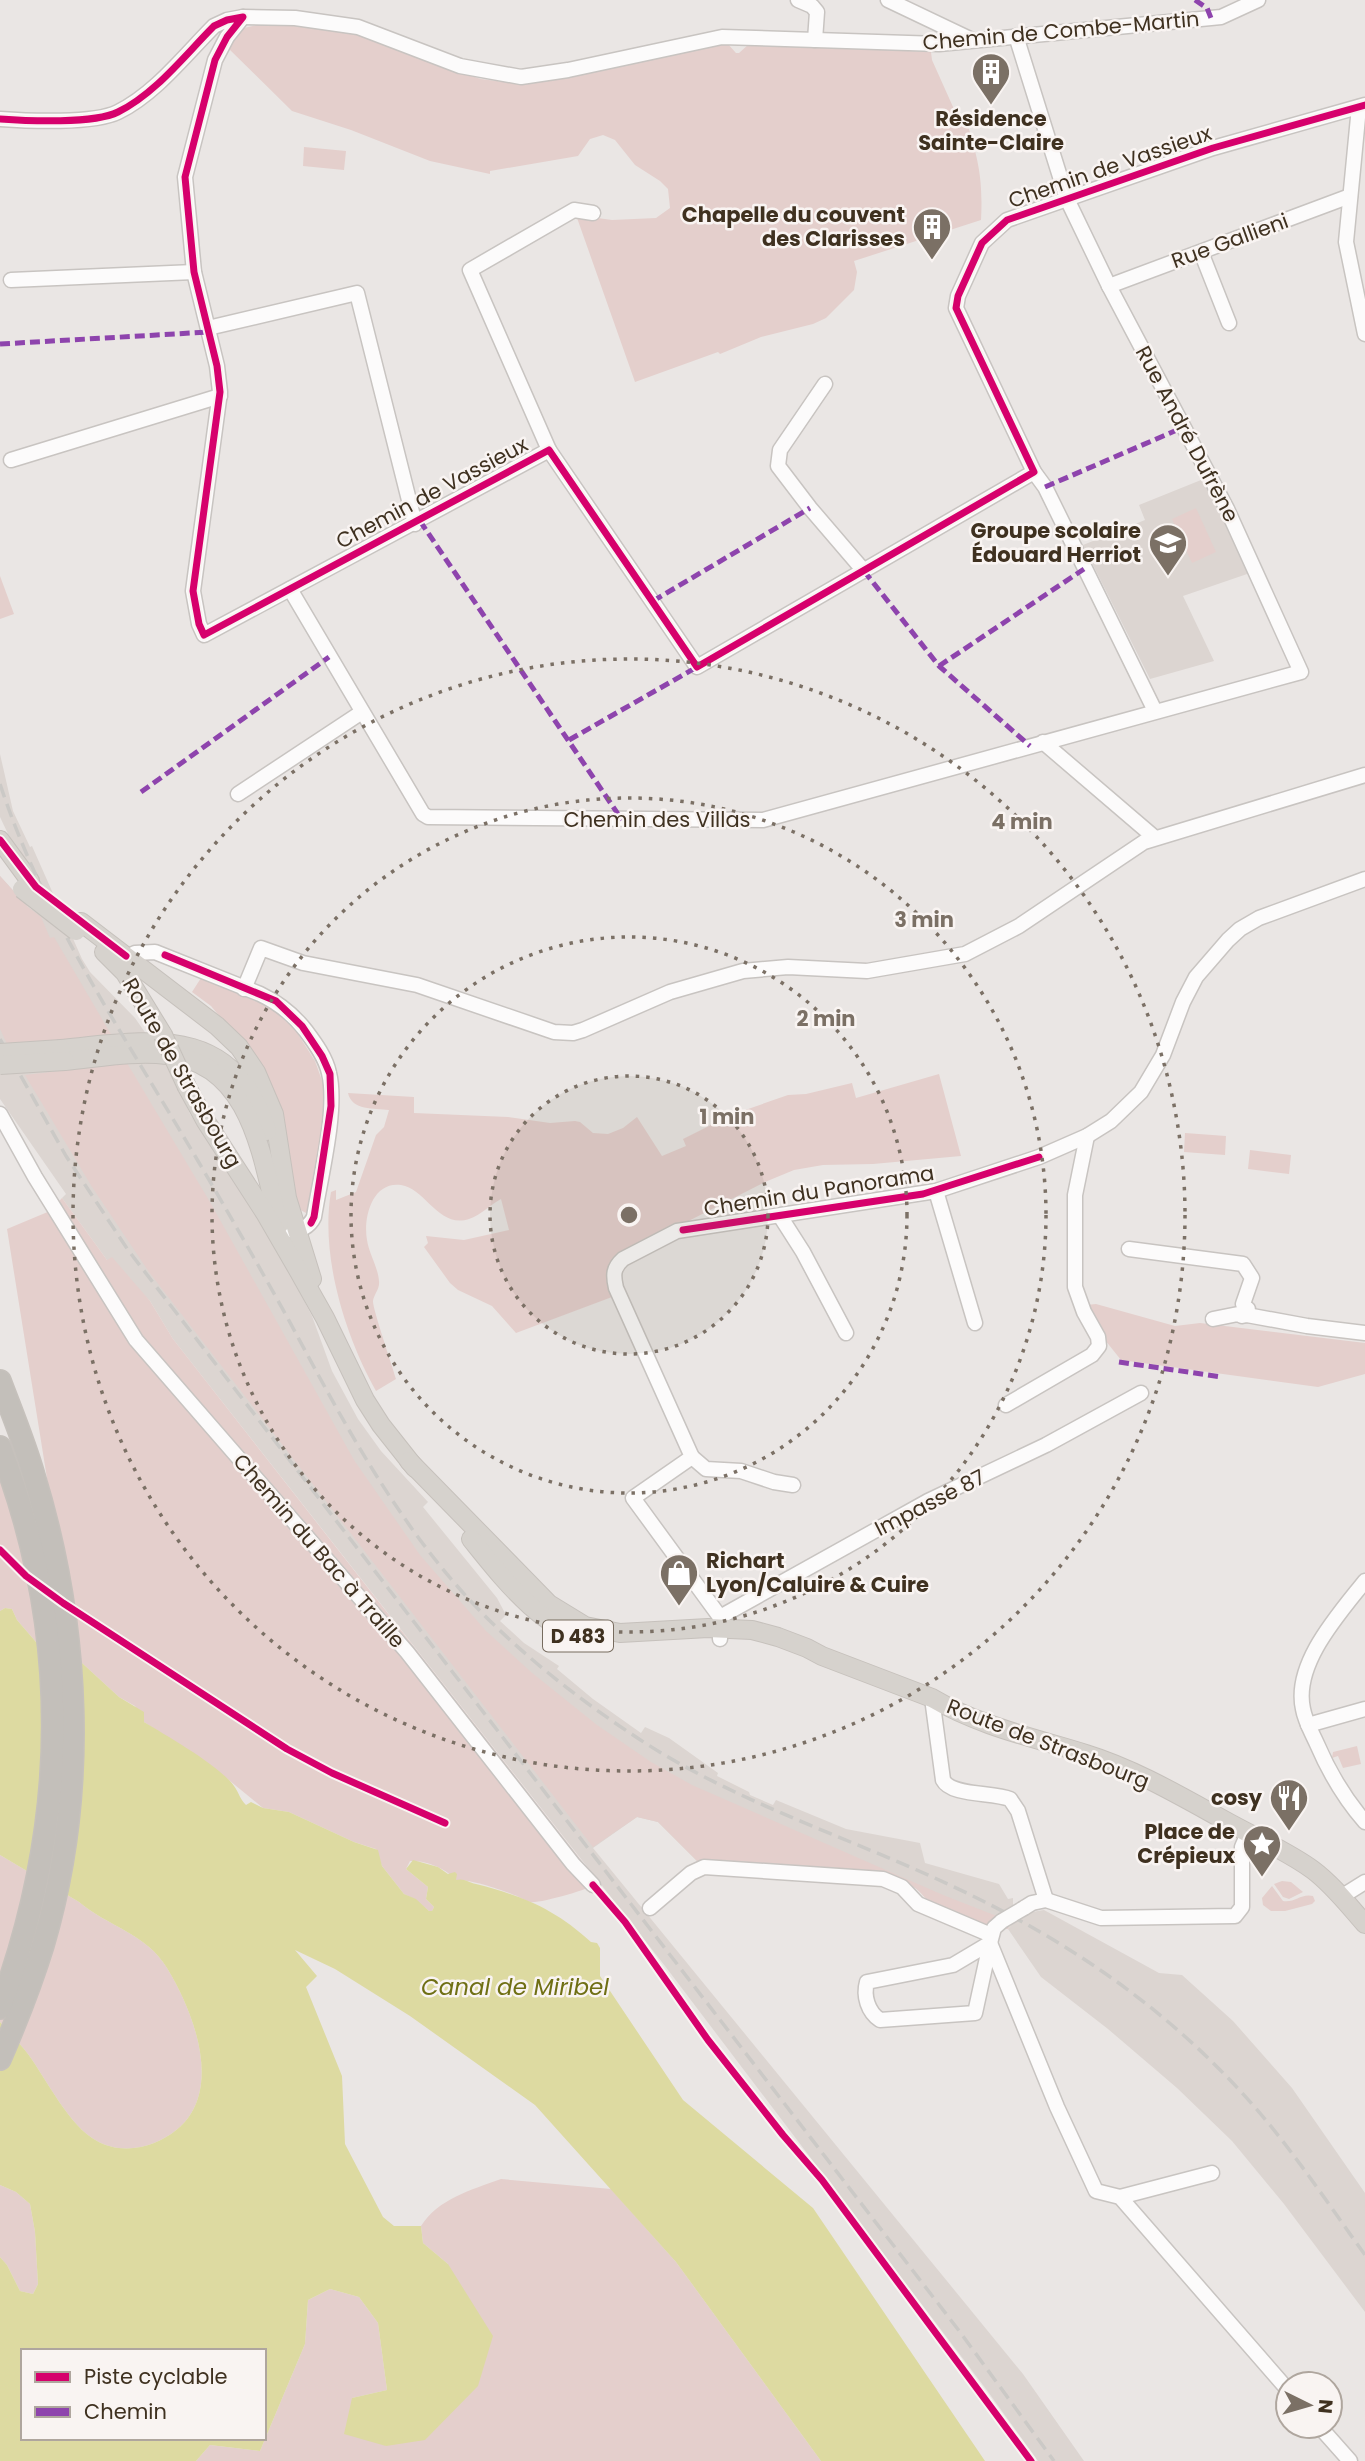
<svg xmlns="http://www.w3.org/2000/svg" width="1365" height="2461" font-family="Poppins,sans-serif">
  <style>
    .built { fill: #dcd5d1 }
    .green { fill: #e4cfcc }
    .water { fill: #dddaa1; fill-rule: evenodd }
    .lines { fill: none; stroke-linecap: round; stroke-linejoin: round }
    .minor-casing { stroke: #c8c4c1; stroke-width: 17 }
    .major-casing { stroke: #c6c1bc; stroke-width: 20 }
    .highway-casing { stroke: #c6c1bc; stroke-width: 24 }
    .minor { stroke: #fcfbfb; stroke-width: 14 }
    .major { stroke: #d6d2cd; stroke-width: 18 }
    .highway { stroke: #c3bfba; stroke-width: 21 }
    .rail { stroke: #cbc9c6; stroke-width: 3.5; stroke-dasharray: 14 7; stroke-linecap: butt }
    .minor-bridge-casing { stroke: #c8c4c1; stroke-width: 17; stroke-linecap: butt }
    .major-bridge-casing { stroke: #c6c1bc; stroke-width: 20; stroke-linecap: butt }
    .minor-bridge { stroke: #fcfbfb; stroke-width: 14 }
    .major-bridge { stroke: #d6d2cd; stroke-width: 18 }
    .quiet { stroke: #8e44ad; stroke-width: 5; stroke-dasharray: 10 5; stroke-linecap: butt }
    .cycleway-casing { stroke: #f9f4f2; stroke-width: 11 }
    .cycleway { stroke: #d6006c; stroke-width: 7 }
    .ring { fill: none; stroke: #7b7065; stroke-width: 3.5; stroke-dasharray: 3.5 7 }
    .labels { text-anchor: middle; stroke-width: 5; stroke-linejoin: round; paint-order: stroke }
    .shield { fill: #f9f4f2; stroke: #776c5f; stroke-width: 2 }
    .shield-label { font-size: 19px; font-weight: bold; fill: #3f3120 }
    .street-label { font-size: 21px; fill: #3f3120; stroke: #f9f4f2 }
    .poi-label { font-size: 21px; font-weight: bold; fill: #3f3120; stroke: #f9f4f2; text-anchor: end }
    .water-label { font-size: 23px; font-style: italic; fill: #6f6f14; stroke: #f9f4f2 }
    .centre { fill: #7b7065; stroke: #f9f4f2; stroke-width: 3.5 }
    .ring-label { font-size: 21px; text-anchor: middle; font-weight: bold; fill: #7b7065; stroke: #f9f4f2; stroke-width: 5; stroke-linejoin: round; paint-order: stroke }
  </style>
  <rect width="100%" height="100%" fill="#eae6e4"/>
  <g class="built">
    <polygon points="1206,478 1250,573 1183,596 1214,661 1150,679 1083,545 1145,520 1139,505"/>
    <polygon points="0,754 13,811 30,847 32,846 82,959 90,972 135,1018 167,1064 190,1114 257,1216 286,1266 312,1316 332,1371 358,1419 381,1451 428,1502 423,1507 497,1598 506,1615 500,1621 524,1643 559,1666 557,1669 593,1699 641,1733 645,1727 669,1738 718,1773 717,1776 749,1792 750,1795 773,1805 776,1800 846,1829 920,1843 925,1863 999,1884 1008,1899 1013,1898 1013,1905 981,1926 932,1905 919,1890 900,1881 702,1866 658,1822 637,1817 593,1848 1023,2374 1084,2461 1038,2461 986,2389 665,1966 173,1339 150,1301 107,1260 62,1198 66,1194 0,1099 0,876 28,907 40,915 18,855 0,817"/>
    <polygon points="1044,1910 1159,1973 1182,1975 1233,2021 1292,2088 1365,2193 1365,2312 1284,2204 1232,2141 1177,2088 1108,2029 1041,1977 1008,1929 1020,1914"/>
  </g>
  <g class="green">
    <path d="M262,24H292L365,34L430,63L481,79L519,84L570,76L727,43L736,53H739L749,44L931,52L932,60L962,127L968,126C979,162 983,181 981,220L854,261L857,272L854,290L826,318L813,324L761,337L720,354L718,352L635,382L576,215L612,220L656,218L670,208L668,189L660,181L635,165L615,140L603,135L590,139L578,156L490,171V174L430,161L351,130L292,111L228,48L244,28Z"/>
    <polygon points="304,147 346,151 344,170 303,166"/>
    <polygon points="1196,508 1216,552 1192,563 1172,519"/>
    <polygon points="0,576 14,614 0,619"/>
    <polygon points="0,876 28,907 41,917 50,938 54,937 112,1036 8,1046 0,1029"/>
    <polygon points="201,978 272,1008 296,1031 315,1061 325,1089 324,1122 309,1211 306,1213 297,1208 283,1132 230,1029 211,1006 192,992"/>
    <path d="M127,1063L210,1202L354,1460L420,1555L486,1631L531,1672L597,1725L651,1762L692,1785L943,1895L1012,1922L1008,1929C983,1926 958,1919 935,1906C922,1898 919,1885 900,1881L702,1866L658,1822L637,1817L593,1847L149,1272L92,1187L25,1075Z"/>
    <path d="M939,1074L961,1156L873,1164L823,1165L794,1170L765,1182L616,1258L608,1274L612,1297L516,1333L492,1306L458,1290L450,1283L424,1247L428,1243L426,1236L464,1240L509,1230L501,1199C491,1204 481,1215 469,1219C439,1229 426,1189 401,1185C372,1181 363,1218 367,1240C369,1254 378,1267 379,1281C380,1289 374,1294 373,1301C372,1307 393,1368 396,1379L376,1391C345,1336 320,1255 331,1192L336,1190V1200L356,1192L376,1135L384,1127L389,1110C374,1108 352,1111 348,1093L414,1097V1113L508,1117L550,1123L575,1121L580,1122L593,1133L608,1134L623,1128L637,1117L662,1156L686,1146L683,1139L731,1115L788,1095L806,1094L852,1083L856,1098Z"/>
    <polygon points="1185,1133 1226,1136 1225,1155 1184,1152"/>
    <polygon points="1250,1150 1291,1155 1289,1174 1248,1169"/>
    <path d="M62,1198L107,1260L112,1257L150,1301L173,1339L599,1883C590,1889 539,1904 530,1902C525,1901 519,1896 514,1895C500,1889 469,1879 456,1880C447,1869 426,1860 410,1861L406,1869L428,1887L426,1899L434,1907L432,1911H429L416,1900L404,1894L382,1866L376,1849L354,1842L289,1812L263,1808L213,1767L144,1722L135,1706L119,1697L82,1663L36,1642L17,1620L12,1609L5,1608L0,1611V1479L13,1511L64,1559L50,1497L7,1229L50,1211Z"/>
    <polygon points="1096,1304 1175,1326 1200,1323 1365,1343 1365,1374 1318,1387 1121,1360 1097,1330 1086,1305"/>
    <polygon points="1357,1746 1361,1764 1343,1768 1338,1756 1332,1758 1333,1752"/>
    <path d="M0,1855L79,1902C107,1926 147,1934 167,1968C199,2021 231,2112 154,2143C137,2150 114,2151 97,2141C69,2126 47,2080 28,2054C20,2043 9,2033 0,2022Z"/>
    <polygon points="1282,1881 1291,1882 1303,1892 1289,1899 1283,1897 1274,1884"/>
    <path d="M1272,1886L1283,1901C1295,1903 1301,1893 1313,1896L1315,1901L1312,1904L1285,1911H1271L1263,1905L1262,1898Z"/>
    <path d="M501,2179L611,2189L676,2262L821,2461H196L210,2445L260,2451L305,2344L308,2300L330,2289L359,2297L378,2323L387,2390L352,2398L386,2446L448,2264L423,2243L421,2226C438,2199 471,2190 501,2179Z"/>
    <polygon points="0,2185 16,2192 30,2204 35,2232 38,2284 33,2294 20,2291 7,2265 0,2257"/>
  </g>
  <path class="water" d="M5,1608L12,1609L17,1620L36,1642L82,1663L119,1697L144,1712V1722C167,1736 220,1766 234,1786C239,1793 240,1799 246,1805L251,1802L263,1808L289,1812L354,1842L378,1850L382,1866L404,1894L416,1899L429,1911H432L434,1907L426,1899L428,1887L406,1869L413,1860L438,1867L448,1874L455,1872L457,1874L456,1880C464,1878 468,1882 476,1884C523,1896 555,1909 591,1942L597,1943L600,1948V1976L683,2100L813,2208L985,2461H821L676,2262L535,2105L410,2016L335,1969L295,1950L317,1976L306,1987L342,2076L345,2144L383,2217L394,2226H421L423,2243L448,2264L493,2336L478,2386L425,2440L386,2446L344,2434L352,2398L387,2390L378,2323L359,2297L330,2289L308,2300L305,2344L260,2451L210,2445L196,2461H0V2257L7,2265L20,2291L33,2294L38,2284L35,2232L30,2204L16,2192L0,2185V2022C9,2033 20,2043 28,2054C47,2080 69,2126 97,2141C114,2151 137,2150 154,2143C231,2112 199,2021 167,1968C147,1934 107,1926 79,1902L0,1855V1611ZM23,2351H264V2438H23Z"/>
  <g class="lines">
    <g class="minor-casing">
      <g id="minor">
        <polyline points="798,0 812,6 817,12 815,40"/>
        <polyline points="888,0 972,40"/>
        <polyline points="243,17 295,18 358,27 460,66 521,77 568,70 722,37 939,44 1211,18 1221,17 1258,0"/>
        <polyline points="1359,107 1346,242 1365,334"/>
        <path d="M0,119C28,121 94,124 118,112C155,94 185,55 214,26L227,20L243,17L227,37L215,60L185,177L194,272L217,366L220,392L193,591L199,624L204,635L549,450L697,667L1034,472L956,308L958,296L982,243L1007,220L1213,148L1365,105"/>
        <polyline points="1201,252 1229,323"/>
        <polyline points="11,280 194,272"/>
        <polyline points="1109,286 1350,196"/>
        <polyline points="208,328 357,293 415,524"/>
        <polyline points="825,384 780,450 778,466 810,508 864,571"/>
        <polyline points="549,450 470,270 574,210 593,213"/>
        <polyline points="11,460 220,396"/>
        <polyline points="1034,472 1045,487 1155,711"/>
        <polyline points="290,589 423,814 428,817 763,820 1301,672 1227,509 1109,286 1067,199 1016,36"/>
        <polyline points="1043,742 1154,837"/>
        <polyline points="238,794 362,712"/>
        <path d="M121,960L135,953L155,952L260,994C279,1003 293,1014 306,1031C315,1043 326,1058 329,1073C338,1109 320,1179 314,1217C310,1226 299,1233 289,1230"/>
        <polyline points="244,989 261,948 303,963 417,985 554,1032 573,1033 583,1030 670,992 743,971 788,967 867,971 965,954 1019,926 1144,842 1365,775"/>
        <polyline points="0,1114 35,1177 136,1340 407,1652 573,1864 593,1885"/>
        <polyline points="936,1191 975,1323"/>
        <polyline points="780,1216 803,1252 846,1333"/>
        <polyline points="1129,1249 1243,1264 1252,1278 1243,1304"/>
        <polyline points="1247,1315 1307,1326 1365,1333"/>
        <polyline points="1213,1319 1238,1314 1242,1316 1247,1315 1248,1309"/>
        <polyline points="1006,1405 1092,1355 1099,1346 1098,1337 1084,1312 1075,1287 1075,1195 1087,1136"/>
        <polyline points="692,1457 706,1469 741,1471 774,1482 793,1485"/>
        <path d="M1365,1581C1339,1614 1293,1664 1303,1709C1305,1721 1312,1733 1317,1744C1329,1772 1345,1799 1365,1822"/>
        <polyline points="720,1617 928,1501 1046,1445 1141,1393"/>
        <path d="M720,1639V1617L633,1498L692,1457L616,1288C613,1275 613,1268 623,1259L677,1231L936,1191L1039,1157L1087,1136L1111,1121L1141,1092L1163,1055L1183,1002L1196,977L1228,940L1240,929L1259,918L1365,879"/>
        <path d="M932,1698L943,1780C951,1796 993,1792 1010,1799L1018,1811L1046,1900"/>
        <polyline points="1308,1725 1365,1709"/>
        <polyline points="1341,1897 1365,1882"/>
        <polyline points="650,1908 691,1873 704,1867 883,1879 902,1887 918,1904 991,1935"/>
        <polyline points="1024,1908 1032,1903 1046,1900 1101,1918 1235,1916 1242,1907 1242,1847 1248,1833"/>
        <polyline points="990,1943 1057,2107 1096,2191 1120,2197 1288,2390"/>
        <path d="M990,1944L975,2013L880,2020C868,2012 863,1996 867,1982L953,1965L990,1943L994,1928L1002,1921"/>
        <polyline points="1120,2197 1212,2173"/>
        <polyline points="1319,2426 1350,2461"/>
      </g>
    </g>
    <g class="major-casing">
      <g id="major">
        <polyline points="0,840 30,881"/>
        <polyline points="81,922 217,1026 239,1047 256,1072 274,1114 287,1198 312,1279"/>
        <polyline points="104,952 125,973 163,1035"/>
        <path d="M61,1049C151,1040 234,1023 267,1131"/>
        <path d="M65,1061C98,1058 134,1051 167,1055C252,1063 262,1159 279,1225"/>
        <polyline points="187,1087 205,1120 265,1213 298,1270 325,1318 365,1400 381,1425 415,1468"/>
        <path d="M409,1461L549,1604L585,1626L620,1633L708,1628L752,1630L778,1637L807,1648L822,1656L932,1698C979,1726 1035,1738 1086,1754C1138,1770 1187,1800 1235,1826C1261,1840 1290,1853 1313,1870C1333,1885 1349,1906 1365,1924"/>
        <path d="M471,1539C505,1581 543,1632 599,1642"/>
      </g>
    </g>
    <g class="highway-casing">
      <g id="highway">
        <path d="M0,1381C12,1413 25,1444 34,1476C80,1627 88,1793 43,1945C31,1984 16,2022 0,2059"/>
        <path d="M0,1447C72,1634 69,1821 0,2008"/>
      </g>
    </g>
    <use href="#minor" class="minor"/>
    <use href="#major" class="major"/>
    <use href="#highway" class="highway"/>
    <g class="rail">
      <path d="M0,784C45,921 126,1038 198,1161C228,1212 257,1263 286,1315C337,1410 387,1506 458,1587C506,1642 572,1695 633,1735C731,1801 846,1836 952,1886C1069,1941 1167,2008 1253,2105C1294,2152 1329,2205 1365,2255"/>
      <polyline points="0,1039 66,1156 128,1250 960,2332 1054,2461"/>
    </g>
    <g class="minor-bridge-casing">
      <polyline id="minor-bridge" points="1002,1921 1024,1908"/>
    </g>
    <g class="major-bridge-casing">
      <g id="major-bridge">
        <polyline points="22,889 76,931"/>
        <polyline points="163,1035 187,1087"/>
        <polyline points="0,1053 61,1049"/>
        <polyline points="0,1065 65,1061"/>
      </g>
    </g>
    <use href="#minor-bridge" class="minor-bridge"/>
    <use href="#major-bridge" class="major-bridge"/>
    <g class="quiet">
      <polyline points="1195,0 1207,8 1211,18"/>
      <polyline points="0,344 209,332"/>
      <polyline points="1045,487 1184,427"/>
      <polyline points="420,521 622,820"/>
      <polyline points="864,571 939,666 1030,746"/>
      <polyline points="653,601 810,508"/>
      <polyline points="939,666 1084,569"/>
      <polyline points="569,740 697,667"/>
      <polyline points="141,792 329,657"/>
      <polyline points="1119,1362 1222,1377"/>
    </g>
    <g class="cycleway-casing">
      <g id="cycleway">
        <path d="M0,119C28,121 94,124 118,112C155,94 185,55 214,26L227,20L243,17L227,37L215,60L185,177L194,272L217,366L220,392L193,591L199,624L204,635L549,450L697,667L1034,472L956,308L958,296L982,243L1007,220L1213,148L1365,105"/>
        <polyline points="0,840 36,887 126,956"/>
        <polyline points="165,955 276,1001 302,1026 322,1056 330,1074 331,1106 314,1217 311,1223"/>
        <polyline points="683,1230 923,1194 1039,1157"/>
        <polyline points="0,1550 26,1576 63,1603 287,1749 332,1773 445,1823"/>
        <polyline points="593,1885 625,1922 708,2040 783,2135 822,2180 1031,2461"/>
      </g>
    </g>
    <use href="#cycleway" class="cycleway"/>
  </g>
  <circle cx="629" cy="1215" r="139" fill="#7b7065" fill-opacity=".12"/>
  <g class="ring">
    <circle cx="629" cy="1215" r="139"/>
    <circle cx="629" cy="1215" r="278"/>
    <circle cx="629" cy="1215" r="417"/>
    <circle cx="629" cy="1215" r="556"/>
  </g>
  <defs>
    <g id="building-pin" transform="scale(2.0125)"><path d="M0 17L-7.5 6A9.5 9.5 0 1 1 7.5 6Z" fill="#7b7065" stroke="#f9f4f2"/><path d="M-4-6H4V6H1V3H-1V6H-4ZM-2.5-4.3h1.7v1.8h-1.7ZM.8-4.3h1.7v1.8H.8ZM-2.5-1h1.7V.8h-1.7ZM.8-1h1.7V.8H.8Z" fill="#fff"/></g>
    <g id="school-pin" transform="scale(2.0125)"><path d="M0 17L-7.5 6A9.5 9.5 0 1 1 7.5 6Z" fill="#7b7065" stroke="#f9f4f2"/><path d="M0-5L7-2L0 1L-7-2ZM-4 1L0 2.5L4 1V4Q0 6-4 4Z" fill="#fff"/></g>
    <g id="shop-pin" transform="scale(2.0125)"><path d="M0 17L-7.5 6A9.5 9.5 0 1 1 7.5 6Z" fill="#7b7065" stroke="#f9f4f2"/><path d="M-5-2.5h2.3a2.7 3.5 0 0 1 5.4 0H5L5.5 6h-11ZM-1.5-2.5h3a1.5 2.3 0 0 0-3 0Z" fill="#fff"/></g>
    <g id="restaurant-pin" transform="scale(2.0125)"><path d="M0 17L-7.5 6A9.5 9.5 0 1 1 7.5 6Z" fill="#7b7065" stroke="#f9f4f2"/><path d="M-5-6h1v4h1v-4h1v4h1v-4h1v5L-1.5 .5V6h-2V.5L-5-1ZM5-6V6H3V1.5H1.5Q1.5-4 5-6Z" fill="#fff"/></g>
    <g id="sight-pin" transform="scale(2.0125)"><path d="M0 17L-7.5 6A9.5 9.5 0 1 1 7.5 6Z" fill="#7b7065" stroke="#f9f4f2"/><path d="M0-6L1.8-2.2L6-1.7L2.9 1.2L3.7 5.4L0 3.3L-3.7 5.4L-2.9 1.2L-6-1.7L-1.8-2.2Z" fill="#fff"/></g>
  </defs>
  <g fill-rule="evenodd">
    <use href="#building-pin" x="991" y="72"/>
    <use href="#building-pin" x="932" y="227"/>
    <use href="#school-pin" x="1168" y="543"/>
    <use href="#shop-pin" x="679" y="1573"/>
    <use href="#restaurant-pin" x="1289" y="1798"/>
    <use href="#sight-pin" x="1262" y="1844"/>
  </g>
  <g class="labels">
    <rect class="shield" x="543" y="1620.5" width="70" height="31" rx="5"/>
    <g class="shield-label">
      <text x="578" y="1643">D 483</text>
    </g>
    <g class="street-label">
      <text transform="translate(1061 31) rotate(-5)" y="7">Chemin de Combe-Martin</text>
      <text transform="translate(1110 167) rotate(-19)" y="7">Chemin de Vassieux</text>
      <text transform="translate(1230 241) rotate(-20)" y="7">Rue Gallieni</text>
      <text transform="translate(1187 434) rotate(62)" y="7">Rue André Dufrène</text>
      <text transform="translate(432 493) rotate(-28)" y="7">Chemin de Vassieux</text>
      <text x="657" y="827">Chemin des Villas</text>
      <text transform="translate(182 1073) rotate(60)" y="7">Route de Strasbourg</text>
      <text transform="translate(819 1191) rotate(-9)" y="7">Chemin du Panorama</text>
      <text transform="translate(930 1503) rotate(-27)" y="7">Impasse 87</text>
      <text transform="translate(319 1551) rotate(49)" y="7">Chemin du Bac à Traille</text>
      <text transform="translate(1048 1744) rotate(21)" y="7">Route de Strasbourg</text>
    </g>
    <g class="poi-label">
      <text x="991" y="126" text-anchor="middle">Résidence<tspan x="991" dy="24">Sainte-Claire</tspan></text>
      <text x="905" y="222">Chapelle du couvent<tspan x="905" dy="24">des Clarisses</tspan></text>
      <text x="1141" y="538">Groupe scolaire<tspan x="1141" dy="24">Édouard Herriot</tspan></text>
      <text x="706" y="1568" text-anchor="start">Richart<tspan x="706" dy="24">Lyon/Caluire &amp; Cuire</tspan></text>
      <text x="1262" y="1805">cosy</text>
      <text x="1235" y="1839">Place de<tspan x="1235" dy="24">Crépieux</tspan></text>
    </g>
    <g class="water-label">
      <text x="515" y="1995">Canal de Miribel</text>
    </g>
  </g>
  <circle cx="629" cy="1215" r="10" class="centre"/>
  <g class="ring-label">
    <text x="1022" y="829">4 min</text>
    <text x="924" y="927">3 min</text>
    <text x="826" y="1026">2 min</text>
    <text x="727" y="1124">1 min</text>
  </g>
  <rect x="21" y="2349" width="245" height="91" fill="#f9f4f2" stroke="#afa69e" stroke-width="2"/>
  <rect x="35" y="2372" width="35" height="10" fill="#d6006c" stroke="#afa69e" stroke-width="2"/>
  <text x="84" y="2384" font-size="21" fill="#3f3120">Piste cyclable</text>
  <rect x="35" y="2407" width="35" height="10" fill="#8e44ad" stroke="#afa69e" stroke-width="2"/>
  <text x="84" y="2419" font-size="21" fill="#3f3120">Chemin</text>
  <g transform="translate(1309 2405) rotate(95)"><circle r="33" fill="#f9f4f2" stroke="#afa69e" stroke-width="2"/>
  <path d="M0-5L12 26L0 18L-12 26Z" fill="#7b7065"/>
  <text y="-10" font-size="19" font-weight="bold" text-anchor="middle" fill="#3f3120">N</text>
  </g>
</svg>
